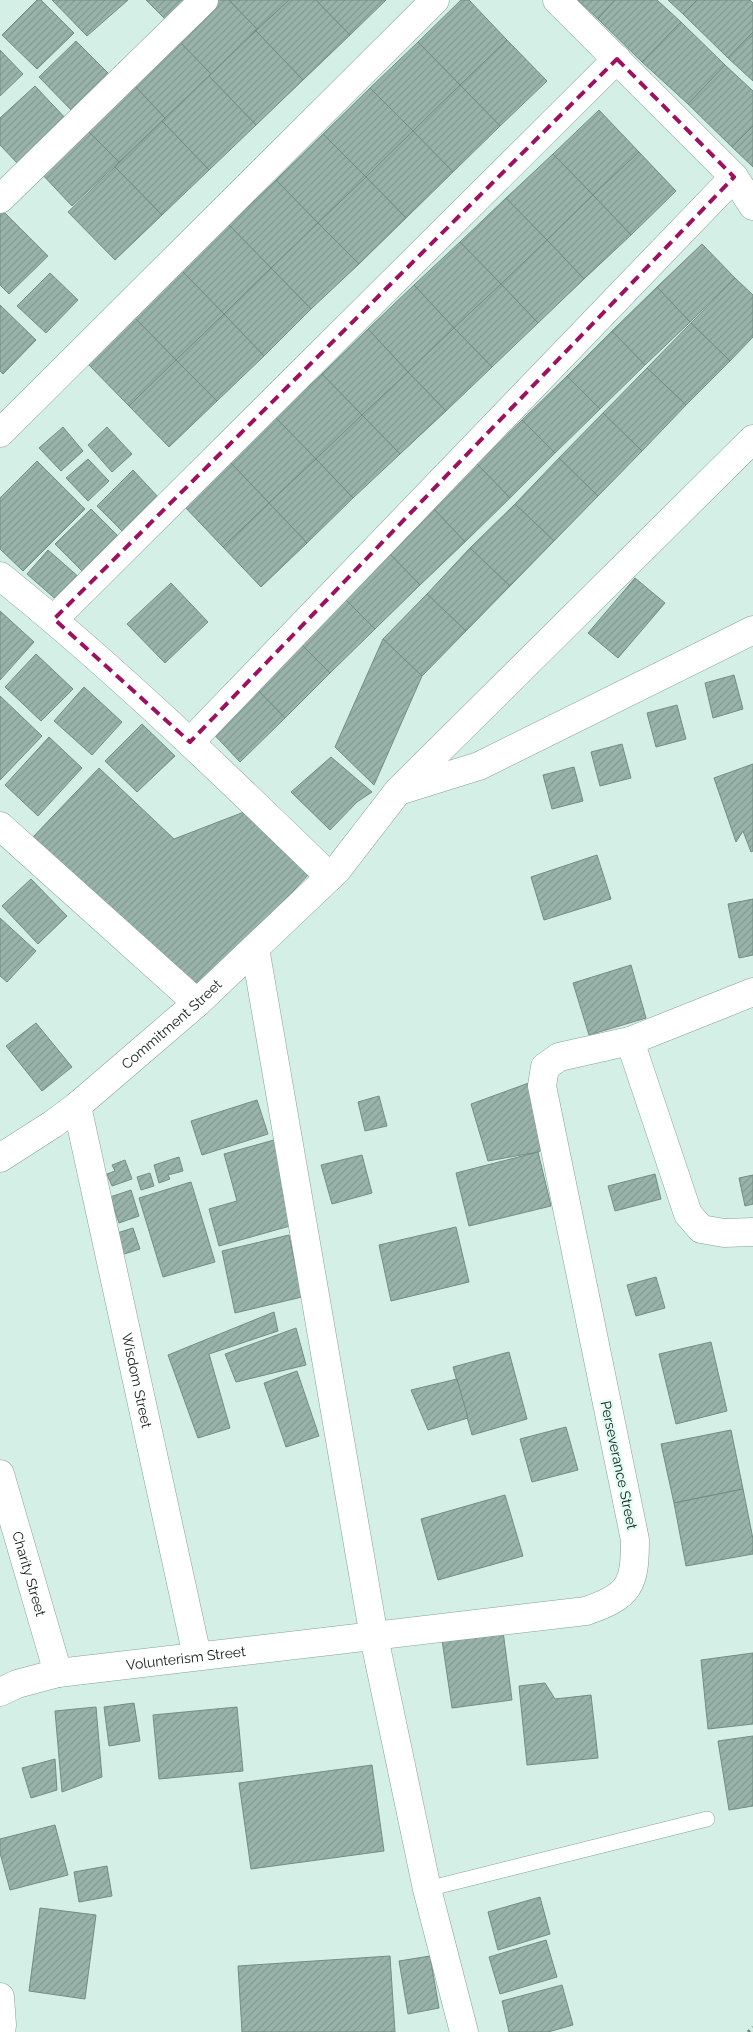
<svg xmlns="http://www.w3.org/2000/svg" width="753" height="2032" font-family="Raleway,sans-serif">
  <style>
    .building { fill: url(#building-hatch); stroke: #738d85 }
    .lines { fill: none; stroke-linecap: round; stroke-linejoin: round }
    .lane-casing { stroke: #85a097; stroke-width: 16 }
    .street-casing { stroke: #85a097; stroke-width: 29 }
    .path { stroke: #6d807a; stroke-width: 3; stroke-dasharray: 2.5 4; stroke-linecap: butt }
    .lane { stroke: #fff; stroke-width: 15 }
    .street { stroke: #fff; stroke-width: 28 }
    .marked { fill: none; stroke: #9d115f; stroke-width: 4; stroke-dasharray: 10 6; stroke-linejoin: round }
    .labels { text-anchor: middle; stroke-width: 4.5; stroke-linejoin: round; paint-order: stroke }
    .street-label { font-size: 14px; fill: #111b18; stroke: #e0fcf3 }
  </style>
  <defs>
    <pattern id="building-hatch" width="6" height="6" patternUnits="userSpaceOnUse" patternTransform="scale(1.25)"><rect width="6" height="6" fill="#98b3aa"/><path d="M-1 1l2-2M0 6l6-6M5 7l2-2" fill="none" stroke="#829992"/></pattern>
  </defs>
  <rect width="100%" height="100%" fill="#d3efe6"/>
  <g class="building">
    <polygon points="37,0 41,0 74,33 37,69 2,35"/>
    <polygon points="52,0 128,0 87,36"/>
    <polygon points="146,0 194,0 170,24"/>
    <polygon points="217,0 229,0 257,29 211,74 177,39"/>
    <polygon points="229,0 289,0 257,29"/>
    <polygon points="289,0 316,0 350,35 303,80 256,31"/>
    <polygon points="316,0 386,0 350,35"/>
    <polygon points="461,0 469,0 507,40 460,85 418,42"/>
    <polygon points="578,0 615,0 598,19"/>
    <polygon points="615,0 657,0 681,22 642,62 598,19"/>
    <polygon points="668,0 697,0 683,14"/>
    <polygon points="697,0 750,0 753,3 753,32 728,58 683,14"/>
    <polygon points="681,22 725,65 688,104 642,62"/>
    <polygon points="256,31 303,80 256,125 209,76"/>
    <polygon points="753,32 753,81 728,58"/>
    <polygon points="177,39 211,74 165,118 131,82"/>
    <polygon points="507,40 547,81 500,126 460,85"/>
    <polygon points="76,41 111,76 74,113 39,77"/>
    <polygon points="418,42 460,85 413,131 370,88"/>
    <polygon points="0,50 23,74 0,96"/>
    <polygon points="725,65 753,91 753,126 732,147 688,104"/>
    <polygon points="209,76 256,125 209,170 162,121"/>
    <polygon points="131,82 165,118 119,162 84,127"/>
    <polygon points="460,85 500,126 453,172 413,131"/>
    <polygon points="35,86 69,122 20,166 0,145 0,118"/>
    <polygon points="370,88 413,131 366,177 323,134"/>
    <polygon points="599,110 639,152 593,195 553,154"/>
    <polygon points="162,121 209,170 162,215 115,167"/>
    <polygon points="753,126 753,167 732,147"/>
    <polygon points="84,127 119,162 72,206 39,171"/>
    <polygon points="413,131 453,172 406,218 366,177"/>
    <polygon points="323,134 366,177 318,223 276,180"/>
    <polygon points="639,152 676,191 631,235 593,195"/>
    <polygon points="553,154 593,195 547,240 506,198"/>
    <polygon points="115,167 162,215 115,260 68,212"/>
    <polygon points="366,177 406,218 359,264 318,223"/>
    <polygon points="276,180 318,223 271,268 229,225"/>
    <polygon points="593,195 631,235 584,279 547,240"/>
    <polygon points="506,198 547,240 501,284 460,242"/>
    <polygon points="2,210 48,256 9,294 0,285 0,212"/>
    <polygon points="318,223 359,264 311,309 271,268"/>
    <polygon points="229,225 271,268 224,314 182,271"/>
    <polygon points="547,240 584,279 538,323 501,284"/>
    <polygon points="460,242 501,284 454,328 414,285"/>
    <polygon points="702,244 735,278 690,322 657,287"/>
    <polygon points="271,268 311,309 264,356 224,314"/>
    <polygon points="182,271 224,314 176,360 134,317"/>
    <polygon points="50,273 78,300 46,333 17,306"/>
    <polygon points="735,278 753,295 753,337 730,361 691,323"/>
    <polygon points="501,284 538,323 492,367 454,328"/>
    <polygon points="414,285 454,328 408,372 368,329"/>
    <polygon points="657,287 690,322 645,365 612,331"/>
    <polygon points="0,305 36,340 3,374 0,371"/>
    <polygon points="224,314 264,356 217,401 176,360"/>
    <polygon points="134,317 176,360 129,406 87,363"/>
    <polygon points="691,323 730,361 686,405 647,368"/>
    <polygon points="454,328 492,367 446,411 408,372"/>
    <polygon points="368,329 408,372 362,415 322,374"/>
    <polygon points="612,331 645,365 600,409 567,376"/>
    <polygon points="176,360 217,401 169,447 129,406"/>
    <polygon points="647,368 686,405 642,451 603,413"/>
    <polygon points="408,372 446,411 400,454 362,415"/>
    <polygon points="322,374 362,415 316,459 275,417"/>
    <polygon points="567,376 600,409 555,453 522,420"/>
    <polygon points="603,413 642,451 598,496 559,458"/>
    <polygon points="362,415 400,454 353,498 316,459"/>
    <polygon points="275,417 316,459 269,503 229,461"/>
    <polygon points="522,420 555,453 510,498 477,464"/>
    <polygon points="63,427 83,451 61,471 39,448"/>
    <polygon points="107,427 132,454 112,472 88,445"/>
    <polygon points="559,458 598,496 554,541 515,504"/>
    <polygon points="88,459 109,481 88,501 66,478"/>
    <polygon points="316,459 353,498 307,543 269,503"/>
    <polygon points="37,461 85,509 23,571 0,549 0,498"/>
    <polygon points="229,461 269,503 223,547 183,505"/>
    <polygon points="477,464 510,498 465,542 432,507"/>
    <polygon points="133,470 159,498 124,533 97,506"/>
    <polygon points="269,503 307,543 261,587 223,547"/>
    <polygon points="515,504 554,541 510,586 470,548"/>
    <polygon points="432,507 465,542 420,585 387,551"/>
    <polygon points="91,509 122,540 86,575 55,544"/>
    <polygon points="470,548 510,586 466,631 427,594"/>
    <polygon points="48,550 81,579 60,603 27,574"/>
    <polygon points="387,551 420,585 375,629 342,596"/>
    <polygon points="635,578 665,603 618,658 588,633"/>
    <polygon points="171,583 208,622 165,663 127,624"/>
    <polygon points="427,594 466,631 422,676 383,639"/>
    <polygon points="342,596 375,629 330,673 297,640"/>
    <polygon points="0,611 34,642 0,680"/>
    <polygon points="383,639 422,676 374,785 335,747"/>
    <polygon points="297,640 330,673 285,718 252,684"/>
    <polygon points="36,654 73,689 41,721 5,687"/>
    <polygon points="734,675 743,709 713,718 705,683"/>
    <polygon points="252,684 285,718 240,762 207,727"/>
    <polygon points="84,687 122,722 92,755 54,721"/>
    <polygon points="0,696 42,736 0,780"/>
    <polygon points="677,705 686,739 656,747 647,713"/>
    <polygon points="142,724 175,756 137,792 105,761"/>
    <polygon points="49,737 82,768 38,816 5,785"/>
    <polygon points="622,744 631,778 600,786 591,752"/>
    <polygon points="331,757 372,792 357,802 330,830 291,792"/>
    <polygon points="753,764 753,851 751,852 743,831 736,842 714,778"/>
    <polygon points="574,767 583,801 552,809 543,775"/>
    <polygon points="99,768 174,839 244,812 310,873 199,991 33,837"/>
    <polygon points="597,855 611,899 544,920 531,877"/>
    <polygon points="31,879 67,916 38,944 2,906"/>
    <polygon points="753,899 753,955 739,958 728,904"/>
    <polygon points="0,918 36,951 7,982 0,976"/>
    <polygon points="631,965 646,1018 589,1035 573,983"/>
    <polygon points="36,1023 72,1067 42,1091 6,1046"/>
    <polygon points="537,1080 548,1147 538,1152 488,1161 471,1104"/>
    <polygon points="379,1096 387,1126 365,1131 358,1102"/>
    <polygon points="257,1100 268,1134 202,1155 191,1121"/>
    <polygon points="274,1140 297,1224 219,1246 209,1209 237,1201 224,1154"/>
    <polygon points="538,1152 551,1206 469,1226 456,1173"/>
    <polygon points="362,1155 372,1193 332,1204 321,1165"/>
    <polygon points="179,1157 183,1171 168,1175 170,1179 159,1183 154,1165"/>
    <polygon points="125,1160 132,1179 112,1186 107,1174 115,1171 112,1165"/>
    <polygon points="150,1173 154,1186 141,1190 137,1177"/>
    <polygon points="655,1174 661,1199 615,1211 608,1186"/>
    <polygon points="753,1175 753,1204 745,1206 739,1178"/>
    <polygon points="191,1182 215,1262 163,1277 139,1198"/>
    <polygon points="131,1190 139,1216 119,1223 110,1197"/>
    <polygon points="456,1227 469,1282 391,1301 379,1245"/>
    <polygon points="133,1228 140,1249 121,1255 114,1234"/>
    <polygon points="289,1235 302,1297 235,1313 222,1251"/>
    <polygon points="656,1277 665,1308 636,1316 627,1285"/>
    <polygon points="274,1312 278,1331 209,1354 230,1428 198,1438 168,1355"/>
    <polygon points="296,1328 306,1365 236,1382 225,1354"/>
    <polygon points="711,1342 727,1411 676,1424 659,1354"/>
    <polygon points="509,1352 527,1419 472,1435 453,1367"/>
    <polygon points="297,1371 319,1436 286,1447 264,1383"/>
    <polygon points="457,1379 468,1418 428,1430 411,1390"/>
    <polygon points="566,1427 578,1470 532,1482 520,1439"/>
    <polygon points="731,1430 743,1489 674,1503 661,1444"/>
    <polygon points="743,1489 753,1539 753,1554 686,1566 674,1503"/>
    <polygon points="505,1495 523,1556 438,1580 421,1519"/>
    <polygon points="503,1631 512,1700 452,1708 442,1640"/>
    <polygon points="753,1653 753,1724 708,1729 701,1660"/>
    <polygon points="545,1683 555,1699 591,1695 598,1758 527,1765 519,1686"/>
    <polygon points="134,1703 140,1741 109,1746 104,1707"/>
    <polygon points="96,1707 102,1777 62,1792 55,1711"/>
    <polygon points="237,1707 243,1771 159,1779 153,1715"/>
    <polygon points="753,1736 753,1806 729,1810 718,1741"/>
    <polygon points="55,1759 57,1790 31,1798 22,1768"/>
    <polygon points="372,1765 384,1851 251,1869 239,1783"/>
    <polygon points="55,1825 68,1875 10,1890 0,1853 0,1839"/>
    <polygon points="107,1866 112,1896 79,1902 74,1872"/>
    <polygon points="540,1897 550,1934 498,1950 488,1912"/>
    <polygon points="40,1908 96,1915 85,1999 29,1991"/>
    <polygon points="546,1940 557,1977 500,1994 489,1957"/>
    <polygon points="390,1956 395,2032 242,2032 238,1966"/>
    <polygon points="430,1956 439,2008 408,2014 399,1961"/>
    <polygon points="562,1985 573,2025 548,2032 509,2032 502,2001"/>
  </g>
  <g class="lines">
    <g class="lane-casing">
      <polyline id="lane" points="427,1889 707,1819"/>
    </g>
    <g class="street-casing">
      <g id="street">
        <polyline points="557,0 734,177 753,206"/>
        <polyline points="0,199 204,0"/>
        <polyline points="0,433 435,0"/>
        <path d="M0,576C116,669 223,773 330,877"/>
        <polyline points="54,619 617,59"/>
        <polyline points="190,742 734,177"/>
        <polyline points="402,790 479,766 753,630"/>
        <polyline points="0,826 197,1003"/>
        <polyline points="255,948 374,1637 427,1889 464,2032"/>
        <polyline points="630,1041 688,1214 701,1229 724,1233 753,1232"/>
        <path id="s1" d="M77,1106L197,1656"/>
        <path id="s2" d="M0,1158L53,1124L77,1106L197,1003L318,888L337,870L398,791L753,439"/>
        <path id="s3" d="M0,1474L58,1673"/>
        <path id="s4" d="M0,1692L17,1684L58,1673L586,1611C630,1596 635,1585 635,1540L542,1086L545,1067L559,1057L630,1041L753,992"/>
        <polyline points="0,1997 2,2025 1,2032"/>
      </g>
    </g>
    <polyline class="path" points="748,2032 753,2027"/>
    <use href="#lane" class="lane"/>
    <use href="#street" class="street"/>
  </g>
  <path class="marked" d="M617,59L734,177L190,742L54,619Z"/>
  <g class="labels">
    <g class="street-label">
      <text dy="5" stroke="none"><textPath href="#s2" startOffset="218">Commitment Street</textPath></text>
      <text dy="5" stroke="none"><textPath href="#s1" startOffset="281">Wisdom Street</textPath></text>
      <text transform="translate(619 1465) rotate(78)" y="5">Perseverance Street</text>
      <text dy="5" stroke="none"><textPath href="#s3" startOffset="104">Charity Street</textPath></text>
      <text dy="5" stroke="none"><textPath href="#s4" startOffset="190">Volunterism Street</textPath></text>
    </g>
  </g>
</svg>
